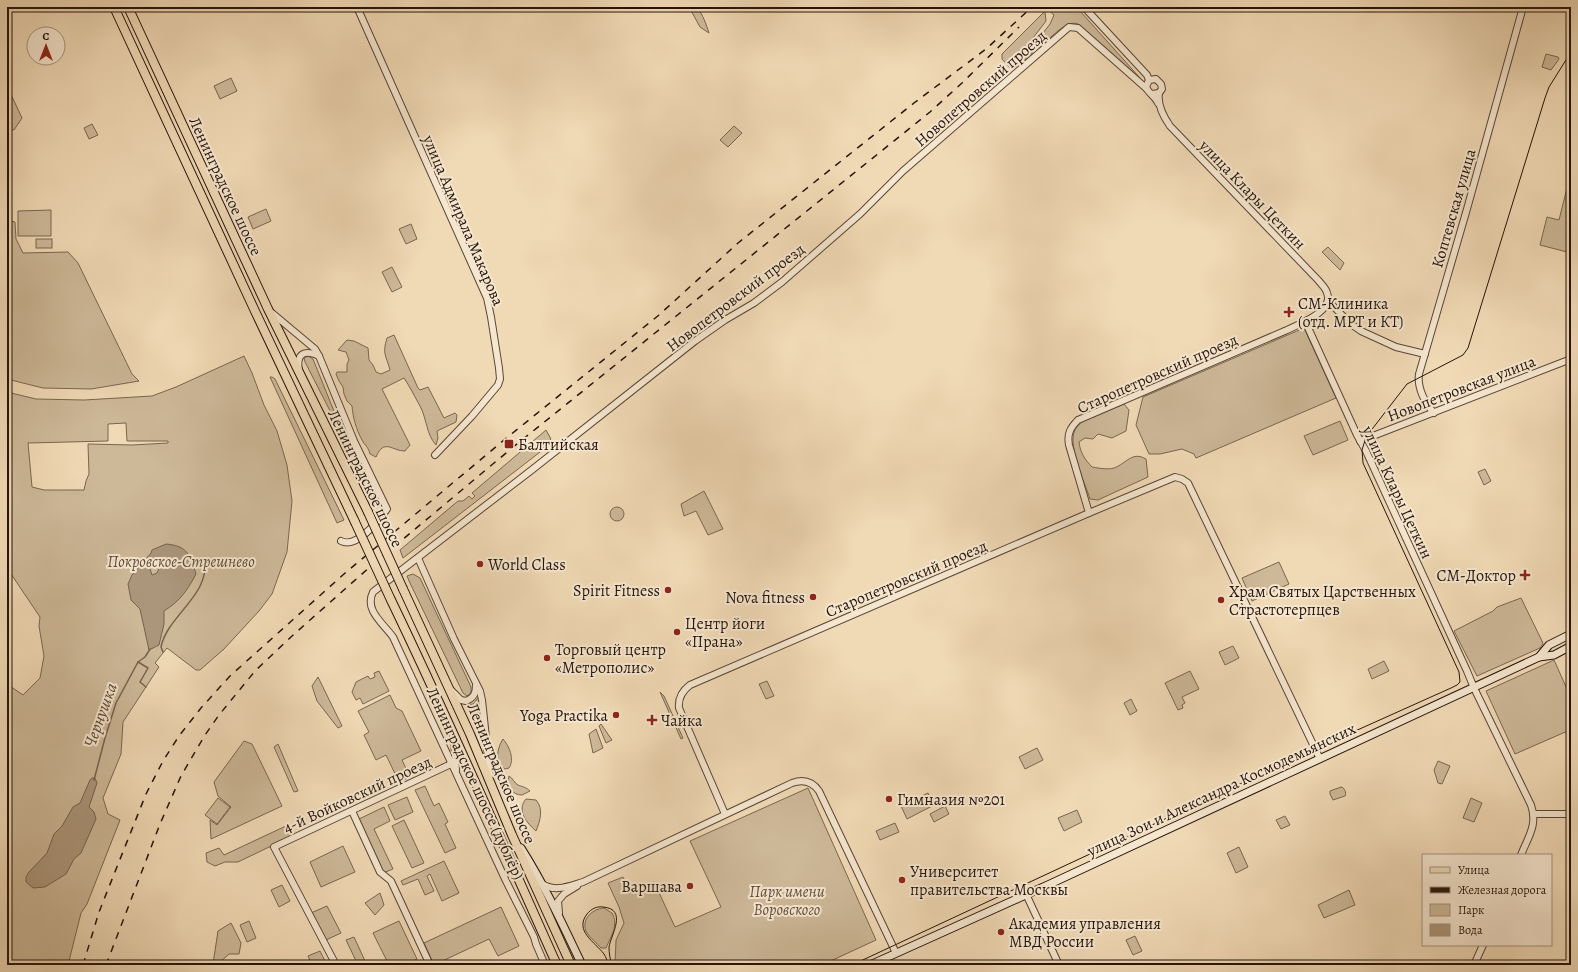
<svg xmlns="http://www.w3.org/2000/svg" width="1578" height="972" font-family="Alegreya,serif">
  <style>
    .green { fill: #cdb898; stroke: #796651; fill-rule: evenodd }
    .water { fill: #ab967b; stroke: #75624e; fill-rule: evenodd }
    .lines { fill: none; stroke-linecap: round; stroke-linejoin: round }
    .stream { stroke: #75624e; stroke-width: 1.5 }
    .tertiary-casing { stroke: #584535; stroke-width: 8 }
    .secondary-casing { stroke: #25140a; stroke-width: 9 }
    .primary-casing { stroke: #25140a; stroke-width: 10 }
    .tertiary { stroke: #f5e6cf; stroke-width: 6 }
    .secondary { stroke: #f5e6cf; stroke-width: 7 }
    .primary { stroke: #f0d9b5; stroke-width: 8 }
    .tram { stroke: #25140a; stroke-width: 1 }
    .rail { stroke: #25140a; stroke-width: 1.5; stroke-dasharray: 7 7; stroke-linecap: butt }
    .primary-bridge-casing { stroke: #25140a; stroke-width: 10; stroke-linecap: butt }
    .primary-bridge { stroke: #f0d9b5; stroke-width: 8 }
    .poi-dot { fill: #8f2418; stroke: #f5e6cf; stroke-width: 1.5 }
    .labels { text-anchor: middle; stroke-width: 4; stroke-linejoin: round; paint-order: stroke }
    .street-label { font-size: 16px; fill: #25140a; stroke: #f5e6cf }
    .poi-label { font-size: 16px; fill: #25140a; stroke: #f5e6cf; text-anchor: start }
    .park-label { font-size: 16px; font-style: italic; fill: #604d3c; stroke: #f5e6cf }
    .water-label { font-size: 17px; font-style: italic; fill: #5b4837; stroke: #f5e6cf }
  </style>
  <rect width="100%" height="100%" fill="#f0d9b5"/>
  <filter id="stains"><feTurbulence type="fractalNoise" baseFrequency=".005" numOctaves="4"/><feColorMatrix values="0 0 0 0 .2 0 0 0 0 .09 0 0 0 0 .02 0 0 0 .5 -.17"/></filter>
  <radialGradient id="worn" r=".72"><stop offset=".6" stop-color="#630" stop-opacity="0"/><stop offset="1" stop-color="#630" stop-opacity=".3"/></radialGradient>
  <g class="green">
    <path d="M689,7H697C703,15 706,24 709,33L700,27Z"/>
    <path d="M1049,7H1085L1080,11L1141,79L1078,24C1066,19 1049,40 1040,47H1038L1037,41L1050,24L1054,15L1047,9L1045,12L1046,21L1033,38L1032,54L1012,70L1002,59V54Z"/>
    <polygon points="1546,54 1558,57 1559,59 1551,70 1542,67"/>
    <polygon points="231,78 237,91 220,99 214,86"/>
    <polygon points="7,86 22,118 14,130 7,129"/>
    <polygon points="92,124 98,135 89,139 84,128"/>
    <polygon points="734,126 742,133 728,147 720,140"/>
    <polygon points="1567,188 1571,189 1571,253 1540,245 1547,217 1559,220"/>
    <polygon points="266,209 271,221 253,229 248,217"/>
    <polygon points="51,210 51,236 18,236 18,211"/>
    <polygon points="7,220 15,222 16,239 23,253 68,252 78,263 132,374 139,381 91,389 43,388 7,379"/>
    <polygon points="411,224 417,239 406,244 399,229"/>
    <rect x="36" y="239" width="16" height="9"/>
    <polygon points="1328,247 1344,263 1340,270 1322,252"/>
    <polygon points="392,267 402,287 392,292 382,272"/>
    <polygon points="1304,328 1336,398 1196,458 1194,454 1182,449 1160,454 1149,454 1136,425 1143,397"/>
    <path d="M394,335L418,388L420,390L428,387L444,418L455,413L457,415L456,422L437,431L438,438L436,445C426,434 427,419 420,406C415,397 410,387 404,378L382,389L410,445L405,451C392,451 384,438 376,457L370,454C368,446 365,446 362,440C356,429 353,418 352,406L347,401L344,394L343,387L339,381L336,374L337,372H347V364L349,360L346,352L338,350L347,340L354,341L368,348L369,360L373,365L376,372L381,374L390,370C386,355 382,354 387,338Z"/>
    <path d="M244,356L252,373L264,405L277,431L287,465L292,501L287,552L272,594L259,611L224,649L200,670H196L167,648L155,663L159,667L123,722L121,754L103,798L108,814L120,820L87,904L81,913L68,965H7V684L23,695L40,678L44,656L39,626L40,617L7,568V392L36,399L84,400L152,396L176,387ZM126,423L127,441H168V443L132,445L88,444L89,474L86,481L84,490H44L32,487L28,443L108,441V424Z"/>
    <polygon points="308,356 313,359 348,446 305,362 304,358"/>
    <polygon points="270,377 272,377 275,379 344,520 337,523"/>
    <path d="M1124,404L1129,410L1126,431L1112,438L1098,434L1093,439L1085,438L1079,442C1080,452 1085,460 1092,467C1098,468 1108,470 1114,468C1127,463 1132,451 1146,459L1148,477L1098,500L1090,499C1085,483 1067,445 1075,430C1077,426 1080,424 1083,421Z"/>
    <polygon points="1340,421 1348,440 1313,455 1304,436"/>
    <polygon points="546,430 551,439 543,446 544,449 403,558 400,550 458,501 463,501 469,496 472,499 475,496 472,493"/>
    <polygon points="1485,469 1491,481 1484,485 1478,472"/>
    <polygon points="704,491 723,529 708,535 696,511 684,516 681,504"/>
    <circle cx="617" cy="514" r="7"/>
    <polygon points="1279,562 1289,584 1252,601 1242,578"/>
    <polygon points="413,574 420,578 471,687 471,693 467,696 463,693 410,583 407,576"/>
    <polygon points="1521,598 1542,641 1543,644 1540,648 1477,676 1454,631 1493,611 1497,607"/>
    <polygon points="1233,646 1239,658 1225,665 1219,652"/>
    <polygon points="1554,660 1571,698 1571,732 1570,730 1515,754 1486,691"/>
    <polygon points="1384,661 1389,671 1372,679 1368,669"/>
    <polygon points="379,671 389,691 363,704 360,698 356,700 352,692 356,682 368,676 370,679 375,677 374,673"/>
    <polygon points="1190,671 1199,689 1182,697 1185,703 1182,705 1183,708 1178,710 1165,683"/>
    <polygon points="318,677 342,726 338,728 317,701 312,686"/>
    <polygon points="767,681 774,696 766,699 759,684"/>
    <polygon points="660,692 664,696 683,738 681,739"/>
    <polygon points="390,695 396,708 402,711 421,751 402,760 410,777 399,782 386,755 376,760 364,735 369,732 358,711"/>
    <polygon points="478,698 479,698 482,738 467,705 473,704"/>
    <polygon points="1131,699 1137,711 1130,715 1124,703"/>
    <polygon points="601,724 612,740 606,743 599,726"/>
    <polygon points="596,729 603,748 593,753 589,734"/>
    <path d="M503,739C509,746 515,759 509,768L505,769L499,765C496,756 498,747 503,739Z"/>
    <polygon points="244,741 252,744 282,806 211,839 210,820 217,825 231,807 218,796 214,782"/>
    <polygon points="278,744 298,791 294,792 274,747"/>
    <polygon points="1037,748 1043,760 1025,769 1019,757"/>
    <polygon points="1438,761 1450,766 1442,784 1438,783 1434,770"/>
    <path d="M509,776C513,778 514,783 518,785C523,787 526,787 530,791L522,795C512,795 506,786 509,776Z"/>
    <polygon points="425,786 434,806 439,803 448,822 445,824 456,848 445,853 415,790"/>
    <path d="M1341,787C1344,787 1347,793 1345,796L1333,800L1330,794V791Z"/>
    <polygon points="808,788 876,940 822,965 615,965 616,940 624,923 619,907 608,883 623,877 631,893 654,882 675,927 721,907 690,841"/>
    <polygon points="928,793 934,805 907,819 901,806"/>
    <polygon points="407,797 413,812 395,820 388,805"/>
    <polygon points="218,798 230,807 217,824 205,815"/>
    <polygon points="1471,798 1482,803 1474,822 1463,818"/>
    <path d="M526,799L536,800C544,809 540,821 536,831C527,823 516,811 526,799Z"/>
    <polygon points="945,806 949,814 934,822 930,814"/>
    <polygon points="384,807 390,821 374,829 393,869 383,873 359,819"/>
    <polygon points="1077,810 1082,822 1064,831 1058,818"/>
    <polygon points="1285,816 1290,825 1281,829 1276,820"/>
    <polygon points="404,820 424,863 412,868 392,826"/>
    <polygon points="895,823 899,832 880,840 876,831"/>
    <polygon points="286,826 292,836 238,862 225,862 215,866 207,862 206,853 219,848 224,855"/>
    <polygon points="343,846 355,872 321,887 310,862"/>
    <polygon points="1239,847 1248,867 1236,873 1227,853"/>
    <polygon points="444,861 459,893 442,901 430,874 427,876 434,891 425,895 418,879 403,885 401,881"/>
    <polygon points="282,885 290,901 279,907 271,890"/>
    <polygon points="1349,890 1355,905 1324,918 1318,905"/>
    <polygon points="380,893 384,905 375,915 365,903"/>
    <polygon points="327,906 341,933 326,940 311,913"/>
    <polygon points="501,907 519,946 498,956 489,939 434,965 424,943"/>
    <path d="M604,908L612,913C619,925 611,936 606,948H601C597,943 591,939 587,933C580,921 591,909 604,908Z"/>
    <polygon points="249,921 256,938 247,942 240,925"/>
    <polygon points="399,921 417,959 405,965 389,965 373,933"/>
    <polygon points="231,923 241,943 239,954 229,954 219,963 213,964 218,931"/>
    <polygon points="1135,936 1142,951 1133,955 1126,940"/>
    <polygon points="354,937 366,963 367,965 358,965 346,940"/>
    <polygon points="320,951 327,965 312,965 308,956"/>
  </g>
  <g class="water">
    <path d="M166,544C188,546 190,555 196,574C187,591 180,601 164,611V624L159,645L149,650L140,609L131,600L128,584L132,575L151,553L152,550ZM153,561H157L160,566L157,573L152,575L150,569Z"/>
    <polygon points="92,778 95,778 97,783 89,807 94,812 96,819 81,853 74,859 66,874 45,887 33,888 26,882 26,877 29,872 47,853 54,834 62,826 73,807 80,803 90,780"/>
  </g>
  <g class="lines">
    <g class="stream">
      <path d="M163,652L161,647C167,616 211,594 204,561L200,560L191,563"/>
      <polyline points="138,662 148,668 140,682 146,687"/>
      <polyline points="94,780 105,738 116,703 138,662 145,657 150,649"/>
    </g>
    <g class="tertiary-casing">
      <g id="tertiary">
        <polyline points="357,7 487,298 491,317 499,368 500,379 498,385 472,416 435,455"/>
        <polyline points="1084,7 1147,75 1149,80"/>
        <path d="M1152,94L1159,93L1162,89L1161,84L1156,79L1149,80L1146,87C1148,93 1155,96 1158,103"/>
        <polyline points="1328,301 1351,324 1361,331 1396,347 1425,354"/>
        <path d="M272,313L315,349L319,356L354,441L387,509C378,521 357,549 341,541"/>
        <path d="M1305,321L1357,435L1366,451L1467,671L1474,688L1531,805C1538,825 1528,837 1521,855"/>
        <path d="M299,370C296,354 304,349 319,356"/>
        <path d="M1434,413C1425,403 1417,388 1419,374L1467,209L1523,7"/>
        <polyline points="1360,441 1571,359"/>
        <polyline points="1089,513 1175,477 1182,479 1188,483 1320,759"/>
        <polyline points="418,558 454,639 480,691 482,700 490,775"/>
        <path d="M452,691L461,700L466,701C474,698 476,693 476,685"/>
        <polyline points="454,739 456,770"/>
        <polyline points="352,811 380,872 391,881 430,965"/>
        <path d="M725,814L679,708C678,698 682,691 690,685L1089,513L1069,445C1067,434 1070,428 1078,420L1287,330C1299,324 1335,311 1327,293C1326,288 1321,284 1318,280L1170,126C1163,116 1157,105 1159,93"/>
        <polyline points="1534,814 1571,814"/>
        <path d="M541,883C554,893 569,886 583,882L792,783C803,779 812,781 819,791L896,953"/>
        <polyline points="1026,894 1059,965"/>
        <polyline points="559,913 558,901 564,894 577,886"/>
        <polyline points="336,965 274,847 451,764"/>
        <path d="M545,965L536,944L534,937L506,881L393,637C383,623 364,610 373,592L533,469L695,341L725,320L754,303L782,282L860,214L903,171L1069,27L1078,28L1147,89"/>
        <polyline points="1474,965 1483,945"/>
      </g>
    </g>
    <g class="secondary-casing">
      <g id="secondary">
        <polyline points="1539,657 1549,645 1571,634"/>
        <path d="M521,848C545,886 563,925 582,965"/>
        <polyline points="870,965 1050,884 1539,657 1554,655 1571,646"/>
      </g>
    </g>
    <g class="primary-casing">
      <g id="primary">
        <polyline points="114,7 254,309 355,522"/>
        <polyline points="128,7 268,309 368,512"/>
        <polyline points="403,589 470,734 512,835 571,965"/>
        <path d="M391,600C449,720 502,843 557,965"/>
      </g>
    </g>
    <use href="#tertiary" class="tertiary"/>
    <use href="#secondary" class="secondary"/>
    <use href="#primary" class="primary"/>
    <g class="tram">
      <path d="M609,965C607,961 606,957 604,954C595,942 574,931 587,914C591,909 597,906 603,907C628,909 611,935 609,947C609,953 610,959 612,965"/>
      <polyline points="852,965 1315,749 1451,688 1457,685 1460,682 1459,672 1363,463 1362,450 1366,437 1407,384 1463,355 1468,348 1545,98 1549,87 1571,52"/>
    </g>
    <g class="rail">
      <polyline points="83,965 99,912 146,794 163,761 179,736 201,708 230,676 344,574 504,440 659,315 738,243 914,103 986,49 1032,7"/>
      <polyline points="106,965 160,824 181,776 205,735 219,715 255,671 292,636 371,566 512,448 930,112 962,83 1019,27"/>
    </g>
    <g class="primary-bridge-casing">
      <g id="primary-bridge">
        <polyline points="368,512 403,589"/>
        <polyline points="355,522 391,600"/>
      </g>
    </g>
    <use href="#primary-bridge" class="primary-bridge"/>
  </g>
  <g class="poi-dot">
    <path d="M1287 306h4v4h4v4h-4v4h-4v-4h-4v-4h4z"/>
    <rect x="504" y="439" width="10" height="10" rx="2"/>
    <circle cx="480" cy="564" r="4"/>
    <path d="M1523 569h4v4h4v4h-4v4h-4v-4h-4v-4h4z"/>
    <circle cx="668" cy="590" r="4"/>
    <circle cx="813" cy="597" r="4"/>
    <circle cx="1221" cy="600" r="4"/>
    <circle cx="677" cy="632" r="4"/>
    <circle cx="547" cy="658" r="4"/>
    <circle cx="616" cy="715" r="4"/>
    <path d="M650 714h4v4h4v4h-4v4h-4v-4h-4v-4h4z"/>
    <circle cx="889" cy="799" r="4"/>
    <circle cx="902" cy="880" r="4"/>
    <circle cx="690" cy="886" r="4"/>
    <circle cx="1001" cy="932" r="4"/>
  </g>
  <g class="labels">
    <g class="street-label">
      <text transform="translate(980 88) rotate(-41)" y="6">Новопетровский проезд</text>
      <text transform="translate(226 186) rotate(65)" y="6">Ленинградское шоссе</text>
      <text transform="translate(1253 194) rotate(46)" y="6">улица Клары Цеткин</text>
      <text transform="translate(1453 208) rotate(-74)" y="6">Коптевская улица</text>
      <text transform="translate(464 220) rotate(67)" y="6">улица Адмирала Макарова</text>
      <text transform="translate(735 297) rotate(-37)" y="6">Новопетровский проезд</text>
      <text transform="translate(1157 373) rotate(-24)" y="6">Старопетровский проезд</text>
      <text transform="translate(1461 388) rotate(-21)" y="6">Новопетровская улица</text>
      <text transform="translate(366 478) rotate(64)" y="6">Ленинградское шоссе</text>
      <text transform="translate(1398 492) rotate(65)" y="6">улица Клары Цеткин</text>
      <text transform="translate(906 578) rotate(-23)" y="6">Старопетровский проезд</text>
      <text transform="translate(502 773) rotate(67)" y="6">Ленинградское шоссе</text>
      <text transform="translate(476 783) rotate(65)" y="6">Ленинградское шоссе (дублёр)</text>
      <text transform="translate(1221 789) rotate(-25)" y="6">улица Зои и Александра Космодемьянских</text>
      <text transform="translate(357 794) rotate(-25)" y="6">4-й Войковский проезд</text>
    </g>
    <g class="poi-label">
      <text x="1298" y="309">СМ-Клиника<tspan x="1298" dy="18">(отд. МРТ и КТ)</tspan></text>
      <text x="518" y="450">Балтийская</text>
      <text x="488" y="570">World Class</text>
      <text x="1516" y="581" text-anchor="end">СМ-Доктор</text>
      <text x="660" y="596" text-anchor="end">Spirit Fitness</text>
      <text x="1229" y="597">Храм Святых Царственных<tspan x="1229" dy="18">Страстотерпцев</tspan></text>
      <text x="805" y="603" text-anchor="end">Nova fitness</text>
      <text x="685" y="629">Центр йоги<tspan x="685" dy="18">«Прана»</tspan></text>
      <text x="555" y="655">Торговый центр<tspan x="555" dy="18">«Метрополис»</tspan></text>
      <text x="608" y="721" text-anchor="end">Yoga Practika</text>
      <text x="661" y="726">Чайка</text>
      <text x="897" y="805">Гимназия №201</text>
      <text x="910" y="877">Университет<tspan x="910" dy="18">правительства Москвы</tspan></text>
      <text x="682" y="892" text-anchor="end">Варшава</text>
      <text x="1009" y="929">Академия управления<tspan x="1009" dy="18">МВД России</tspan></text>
    </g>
    <g class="park-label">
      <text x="181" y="567">Покровское-Стрешнево</text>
      <text x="787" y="897">Парк имени<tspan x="787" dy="18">Воровского</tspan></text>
    </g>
    <g class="water-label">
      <text transform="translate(100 715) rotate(-70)" y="6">Чернушка</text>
    </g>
  </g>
  <rect width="1578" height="972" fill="none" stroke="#f0d9b5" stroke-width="24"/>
  <rect x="8" y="8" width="1562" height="956" fill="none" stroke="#25140a" stroke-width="2"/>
  <rect x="12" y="12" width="1554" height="948" fill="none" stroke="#25140a"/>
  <rect x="1422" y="854" width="130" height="92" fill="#f5e6cf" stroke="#a29280"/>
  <rect x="1430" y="867" width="20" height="6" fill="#f0d9b5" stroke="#a29280"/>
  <text x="1458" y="874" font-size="12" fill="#25140a">Улица</text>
  <rect x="1430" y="887" width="20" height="6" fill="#25140a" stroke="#a29280"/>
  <text x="1458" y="894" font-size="12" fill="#25140a">Железная дорога</text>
  <rect x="1430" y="904" width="20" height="12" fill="#cdb898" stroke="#a29280"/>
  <text x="1458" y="914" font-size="12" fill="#25140a">Парк</text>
  <rect x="1430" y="924" width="20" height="12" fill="#ab967b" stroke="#a29280"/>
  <text x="1458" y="934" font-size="12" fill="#25140a">Вода</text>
  <g transform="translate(46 46)"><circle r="19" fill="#f5e6cf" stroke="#a29280"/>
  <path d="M0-3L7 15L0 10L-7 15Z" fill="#8f2418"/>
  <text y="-6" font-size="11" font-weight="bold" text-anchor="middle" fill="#25140a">С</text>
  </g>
  <rect width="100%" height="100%" filter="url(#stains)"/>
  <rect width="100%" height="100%" fill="url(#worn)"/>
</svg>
